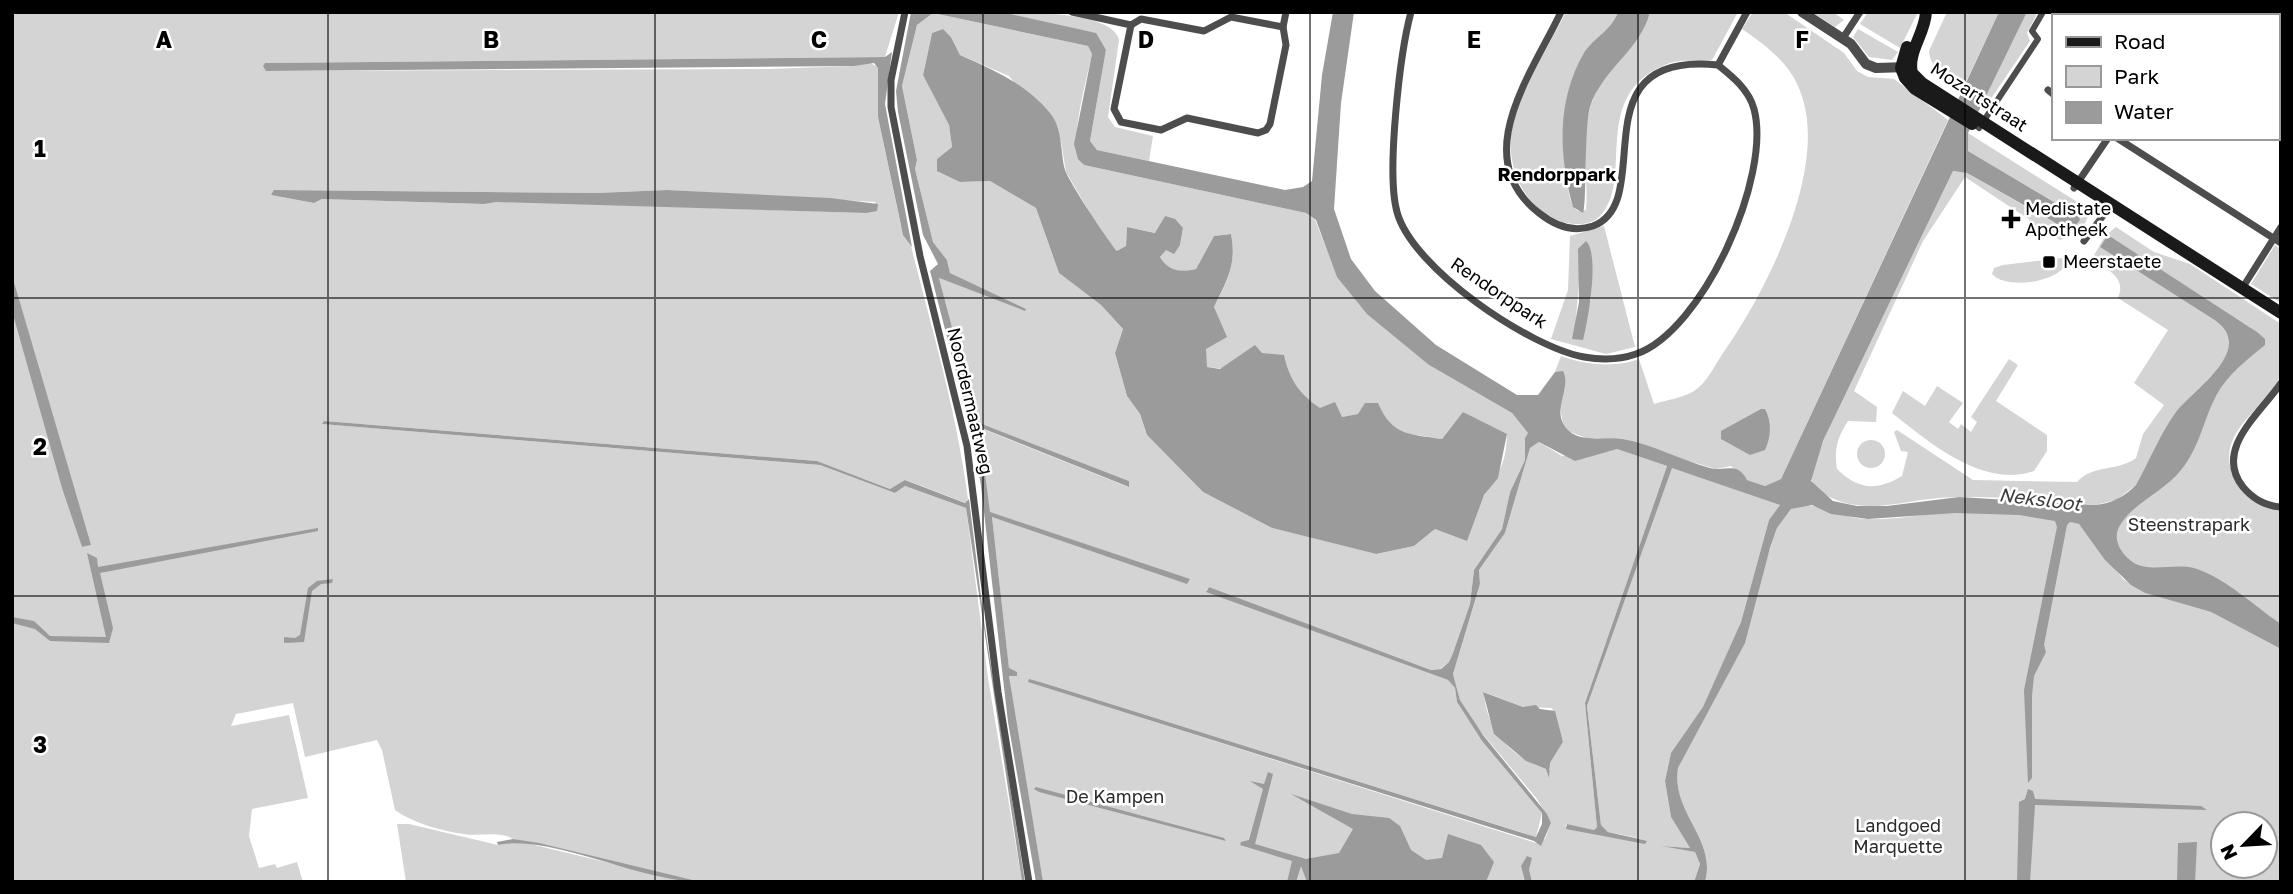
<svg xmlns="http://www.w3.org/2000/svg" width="2293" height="894" font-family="'Golos Text',sans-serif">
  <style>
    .green { fill: #d4d4d4; fill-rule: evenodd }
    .water { fill: #9b9b9b }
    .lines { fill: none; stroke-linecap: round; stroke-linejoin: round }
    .pedestrian { stroke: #4d4d4d; stroke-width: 6 }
    .minor { stroke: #4d4d4d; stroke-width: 7 }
    .tertiary { stroke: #4d4d4d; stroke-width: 10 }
    .secondary { stroke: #1a1a1a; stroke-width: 12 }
    .grid { fill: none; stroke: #000; stroke-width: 2; stroke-opacity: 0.55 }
    .poi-dot { fill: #000; stroke: #fff; stroke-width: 2.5 }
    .labels { text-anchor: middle; stroke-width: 5; stroke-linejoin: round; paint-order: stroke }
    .street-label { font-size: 18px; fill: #000; stroke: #fff }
    .poi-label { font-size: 18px; fill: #000; stroke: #fff; text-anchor: start }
    .park-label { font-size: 18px; fill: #2b2b2b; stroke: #fff }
    .neighbourhood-label { font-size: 19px; font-weight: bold; fill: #000; stroke: #fff }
    .water-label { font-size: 19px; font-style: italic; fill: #3c3c3c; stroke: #fff }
    .grid-label { font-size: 23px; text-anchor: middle; font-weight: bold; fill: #000; stroke: #fff; stroke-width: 5; stroke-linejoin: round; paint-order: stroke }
  </style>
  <rect width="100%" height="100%" fill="#fff"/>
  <g class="green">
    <path d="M12,12H899L885,57L265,63L266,71L768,69L854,66L868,62L878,67V117L901,227L911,246C932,330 957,413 968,499L966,503L906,480L890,489L817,461L324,421L323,424L820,465L895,493L905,486L966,508L988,678L1022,882H701L513,839C499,830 480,837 464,834C441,831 413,823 395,810L382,750L377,740L305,757L293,703L236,714L231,726L289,715L308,798L252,809L249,836L259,868L275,864L277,868L297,862L303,882H12V311L82,547L90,545L12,275ZM275,190L597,193L667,190L876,202L866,213L496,201L484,204L322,199L314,203L271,195Z"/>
    <path d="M1001,12C1025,12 1114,12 1119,40L1108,117L1115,127L1153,136L1149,161L1097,150L1090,141L1106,50Z"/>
    <path d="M1566,12H1618C1611,31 1594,37 1584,54C1562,91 1560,140 1567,181C1569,192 1569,204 1578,211L1586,210C1589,172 1578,134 1594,97C1608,65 1642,47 1650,12H1738L1712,60C1698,63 1684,58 1670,63C1586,93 1637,180 1599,217C1592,224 1583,224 1574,224C1529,220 1504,169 1512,128C1520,89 1548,48 1566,12Z"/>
    <path d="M1753,12H1784L1844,53L1857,71L1868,77L1894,79L1948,120L1781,479L1765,486L1747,480L1731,466L1716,469L1611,438H1586L1568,431L1563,425L1560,406L1565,386L1555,372L1561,356C1586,365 1614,368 1639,359L1654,404C1666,400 1682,398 1694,391C1706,384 1715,365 1723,353C1767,291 1833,161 1798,86C1788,62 1763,43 1742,29Z"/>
    <polygon points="1812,12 1833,12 1844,20 1835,27"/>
    <polygon points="1868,12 1918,12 1900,48 1860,24"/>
    <path d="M1947,12H1999L1962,90C1949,80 1930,69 1929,51Z"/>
    <polygon points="2027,12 2038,12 2027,33 2030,41 1984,109 1980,108"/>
    <path d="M933,13L1088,46L1092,54C1087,80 1066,147 1084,165L1306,213L1315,220L1338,277L1429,365L1512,413L1528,433L1525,438V460L1510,492L1502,529L1474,570L1470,604L1453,653L1449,662L1440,669L1431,670L1209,587L1206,591L1448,680L1455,688L1457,702L1482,741L1542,813L1536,837L1050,685L1029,682L1536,843L1545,839L1551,823L1537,799L1477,727L1460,700L1453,674L1480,584L1479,570L1505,533L1530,448L1539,442L1562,456L1617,449L1667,466L1585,703L1597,827L1594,830L1567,824L1565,826L1644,839L1608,832L1601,825L1587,706L1672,467L1781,505L1769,520L1741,622L1703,708L1671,754L1665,781L1671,817L1690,848L1662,846L1695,852L1700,864L1694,882H1532L1529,869L1521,866L1525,882H1036L1009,676H1016L1017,673L1009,669L992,517L1190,580L990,513L978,427L1128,487L1129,481L977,422L939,278L1025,311L950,273L947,260L933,242L915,169L917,160L902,86L917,25ZM943,29L951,37L960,55L1009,76L1061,141L1066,172L1104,237L1118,252L1126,246L1127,227L1156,233L1165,216L1183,228L1180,245L1165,250L1160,257C1169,272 1180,272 1196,269L1214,236L1231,234C1237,262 1227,282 1214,307L1219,324L1206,349V367L1288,375L1307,400L1320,409L1342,417L1359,414L1387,422L1403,433L1442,439L1452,426L1507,434C1506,463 1500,471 1485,494C1476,507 1472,526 1467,540L1435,529L1414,546L1376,554L1272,528L1203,492L1147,435L1140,414L1127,396L1115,353L1123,329L1101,305L1059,273L1036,208L990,181L960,182L937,159L952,147L949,125L923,74L932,33ZM1484,692L1523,707L1552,708L1563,742L1550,763V770C1513,760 1486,731 1484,692Z"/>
    <polygon points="1858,29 1898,52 1892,60 1869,57 1853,37"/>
    <path d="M1968,133L2082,205L2089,211C2087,227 2075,237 2060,240L2029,222L2030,220L1965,177L1923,241L1854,391L1877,407L1876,422L1848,421C1837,438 1834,450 1837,469C1858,490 1877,491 1902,476L1908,452L1901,451L1894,432L1897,430L1973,480L2077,482C2093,464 2117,472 2136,458L2143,434L2164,405L2134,383L2168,330L2118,298C2127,277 2107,270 2092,259L2105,236L2116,227L2154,252L2190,264L2281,324C2281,338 2285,359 2281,373C2270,410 2209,430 2236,482C2245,500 2262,507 2281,509V637L2140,580L2099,523L2130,499L2251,328L2109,236L2100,247L2216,321C2231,333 2232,347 2222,363L2136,485L2116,500L2095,505C2051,499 2004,497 1959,497C1907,496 1859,524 1813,486L1810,474L1823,441L1953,171L1967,173L2053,222L2079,217L1968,151Z"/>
    <path d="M1604,226L1635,347L1606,354L1551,339L1568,290L1570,236ZM1592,254L1591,300L1576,319L1579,281Z"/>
    <polygon points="2275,245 2281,249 2281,303 2251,284"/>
    <path d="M2070,257C2065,282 2007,291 1992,274L1994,268L2003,265Z"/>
    <path d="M2009,359L2018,365L1996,401L2047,435V451L2034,471C1983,489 1929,442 1892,413L1903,391L1925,406L1937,386L1963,403L1949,422L1958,429L1961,424L1971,432L1977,422L1971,417Z"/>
    <circle cx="1871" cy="454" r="14"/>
    <path d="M1803,505C1819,504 1844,518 1865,519C1891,520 1915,516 1940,513C1985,509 2036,513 2079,524L2123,579L2145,593L2211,612L2281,649V882H1705C1717,839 1671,813 1678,768L1728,674L1777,528L1791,509ZM2223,824H2265V866H2223Z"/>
    <polygon points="397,824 409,824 498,845 518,841 688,882 406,882"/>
  </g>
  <g class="water">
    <path d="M911,12H1001L1096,33L1106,50L1090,141L1097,150L1285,190L1303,187L1312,181L1322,75L1333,12H1354L1341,103L1334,209L1351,259L1375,291L1436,345L1517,395H1538L1555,372L1563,371C1572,388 1551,410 1566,428C1579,444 1605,436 1622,439C1652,444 1681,460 1710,468C1727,472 1737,461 1747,480L1765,486L1781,479L1999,12H2027L1968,133V151L2079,217L2080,220L2074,227L2061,226L1967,173L1953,171L1823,441L1811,481L1833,501L1857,506H1887L1959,497L2095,505C2111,504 2125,496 2136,485C2149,462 2160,434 2176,412C2194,389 2255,351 2216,321L2100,247L2108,235L2257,332L2265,339V345C2248,359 2228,374 2217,394C2203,420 2200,447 2181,470C2164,492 2132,503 2119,527C2112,541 2122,555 2134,563C2152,573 2177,562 2197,569C2228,580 2254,606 2281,624V649L2211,612L2145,593L2131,585L2105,560L2079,524L2070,522L2067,525L2044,645L2046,652L2034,676L2032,696V778L2028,783L2024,690L2057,527L2055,521L2019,515L1955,513L1868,519L1831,514L1812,505L1791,509L1777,528L1770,548L1745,643L1678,768C1671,813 1717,839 1705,882H1694L1700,864L1695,852L1661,846L1690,848L1671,817L1665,781L1671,753L1703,707L1741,622L1769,520L1780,505L1672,468L1587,706L1601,825L1608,832L1647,841L1645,844L1566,829L1567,824L1594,830L1597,827L1585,703L1667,466L1617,449L1575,461L1539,442L1530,448L1505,533L1479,570L1480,584L1453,674L1460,700L1483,735L1547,814L1551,823L1541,846L1534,841L1028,682L1029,679L1050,685L1526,834L1536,837L1542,824V813L1482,741L1457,702L1455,688L1448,680L1206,592L1209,587L1431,670L1441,669L1449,662L1453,653L1470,604L1474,570L1502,529L1510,492L1525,460V438L1528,433L1512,413L1429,365L1367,314L1337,277L1316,220L1306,213L1084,165L1078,159L1074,144L1092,54L1088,46L933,13L917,25L902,86L917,160L915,169L933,242L947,260L950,273L1026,309L1025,311L939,278L977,422L1129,481V487L979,427L990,512L1190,579L1187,584L992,517L1009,668L1017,672V676H1009L1043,882H1036L1008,722L981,486L972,434L930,271L938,264L923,235L898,112L896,91Z"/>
    <path d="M1618,12H1650C1641,50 1602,69 1590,107C1584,127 1587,208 1583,213L1573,207C1559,156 1556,101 1584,53C1594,37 1611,31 1618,12Z"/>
    <path d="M943,29L951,37L960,55C994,70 1026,84 1050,113C1063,129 1060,151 1065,170C1069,182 1108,241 1117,251L1126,246L1127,227L1155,233L1165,216L1175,219L1183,228L1180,245L1174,254L1166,250L1160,257C1169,272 1181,272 1196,269L1214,236L1231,234C1237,264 1227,280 1214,307L1227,337L1206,349L1207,367L1220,369L1255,345L1262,353L1284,355C1289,379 1300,395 1320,408L1335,402L1342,417L1358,414L1365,403H1378C1392,436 1409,434 1442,439L1463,412L1507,434L1498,478L1484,495L1467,541L1435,529L1414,546L1376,554L1272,528L1203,492L1147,435L1140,414L1127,396L1115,353L1123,329L1101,305L1059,273L1036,208L990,181L960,182L937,171V159L952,147L949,125L923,75L932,33Z"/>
    <polygon points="892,52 885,104 912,247 903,235 878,117 878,68 874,63 854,66 266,71 263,66 265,63 885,57"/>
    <polygon points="274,190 597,193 667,190 830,198 878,204 877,211 866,213 496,202 484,204 322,199 314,203 271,195"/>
    <path d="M1586,241C1600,254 1588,321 1583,340L1572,339L1579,302L1578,249Z"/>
    <polygon points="12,275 91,545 82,547 62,488 12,311"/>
    <path d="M1761,409H1765C1772,422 1771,437 1765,450L1750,455L1721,439V431Z"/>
    <polygon points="324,421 817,461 890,489 905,480 965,503 969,499 984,621 1025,882 1022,882 966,508 905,486 895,493 820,465 322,424"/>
    <polygon points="318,528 318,531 100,573 113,628 109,643 50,641 35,629 12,623 12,617 34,621 50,636 106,637 87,553 97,558 98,567"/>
    <polygon points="333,579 332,583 321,584 312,591 304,642 284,643 284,637 295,638 300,635 308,588 317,581"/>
    <polygon points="1483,692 1523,707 1536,705 1540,709 1555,711 1563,742 1550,763 1549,778 1546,769 1526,761 1494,734"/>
    <polygon points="1268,772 1273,774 1255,844 1306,859 1339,853 1353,829 1291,794 1352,814 1389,818 1400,826 1411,850 1426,860 1442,858 1448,834 1481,845 1494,862 1486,882 1307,882 1301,866 1296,882 1287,882 1292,861 1240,845 1241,842 1249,840 1263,789 1250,781 1264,784"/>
    <polygon points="1036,787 1224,838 1226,841 1039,792 1034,789"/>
    <polygon points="2028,789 2033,791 2035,799 2201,806 2207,810 2035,805 2030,882 2017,882 2019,802 2025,799"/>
    <path d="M513,839L539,843L701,882C639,882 553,834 498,845L497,842Z"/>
    <polygon points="2197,842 2195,882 2177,882 2178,843"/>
    <polygon points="1527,856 1532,858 1529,869 1532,882 1525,882 1521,866"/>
  </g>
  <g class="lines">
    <polyline class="pedestrian" points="1979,128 2038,39 2032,31 2043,12"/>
    <g class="minor">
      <polyline points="905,12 891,80 891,107 920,256 967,446 998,692 1029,882"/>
      <polyline points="1072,12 1131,25 1114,109 1121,122 1161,130 1187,118 1258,133 1266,130 1270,124 1286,45 1283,27 1286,12"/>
      <path d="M1411,12C1400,53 1386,173 1397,212C1412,268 1529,347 1584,357C1601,360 1619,360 1636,354C1703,331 1772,176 1754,109C1749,90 1733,77 1718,65C1574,50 1659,201 1593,226C1573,233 1554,225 1539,213C1467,157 1533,72 1561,12"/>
      <polyline points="2118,12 2123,16"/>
      <polyline points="2094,16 2096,12"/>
      <polyline points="2190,16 2192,12"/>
      <polyline points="2263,16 2266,12"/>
      <polyline points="1131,25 1141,19 1204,31 1231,17 1283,27"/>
      <polyline points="1843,38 1860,12"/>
      <polyline points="1718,65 1747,12"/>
      <polyline points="2048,90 2053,94"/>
      <polyline points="2117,138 2281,243"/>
      <polyline points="2074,188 2108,138"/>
      <polyline points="2084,241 2111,205"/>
      <polyline points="2243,287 2281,227"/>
      <path d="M2281,383C2261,413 2213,449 2243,487C2253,499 2265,506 2281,507"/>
    </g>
    <polyline class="tertiary" points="1802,12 1851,44 1866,64 1876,68 1908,67"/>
    <g class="secondary">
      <path d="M1926,12C1925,34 1907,52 1912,73L1922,83L2281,313"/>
      <polyline points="1907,47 1901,68 1905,78 1915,89 1972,124"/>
    </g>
  </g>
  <path class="grid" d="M328,12V882M655,12V882M983,12V882M1310,12V882M1638,12V882M1965,12V882M12,298H2281M12,596H2281"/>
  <g class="poi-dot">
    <path d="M2007.5 208.5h7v7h7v7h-7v7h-7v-7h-7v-7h7z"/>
    <rect x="2042" y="255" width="14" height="14" rx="3.5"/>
  </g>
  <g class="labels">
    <g class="street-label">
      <text transform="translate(1979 97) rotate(33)" y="6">Mozartstraat</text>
      <text transform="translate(1499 293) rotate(34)" y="6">Rendorppark</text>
      <text transform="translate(970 401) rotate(77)" y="6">Noordermaatweg</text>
    </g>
    <g class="poi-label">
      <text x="2025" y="215">Medistate<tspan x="2025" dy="21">Apotheek</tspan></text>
      <text x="2063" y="268">Meerstaete</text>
    </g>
    <g class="park-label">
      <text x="2189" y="531">Steenstrapark</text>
      <text x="1115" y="803">De Kampen</text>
      <text x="1898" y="832">Landgoed<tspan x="1898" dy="21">Marquette</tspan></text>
    </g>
    <g class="neighbourhood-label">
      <text x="1557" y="181">Rendorppark</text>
    </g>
    <g class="water-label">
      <text transform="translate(2040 499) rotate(7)" y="7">Neksloot</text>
    </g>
  </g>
  <g class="grid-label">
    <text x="164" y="48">A</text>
    <text x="491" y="48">B</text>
    <text x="819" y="48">C</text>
    <text x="1146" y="48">D</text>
    <text x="1474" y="48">E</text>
    <text x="1802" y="48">F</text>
    <text x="40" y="157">1</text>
    <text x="40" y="455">2</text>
    <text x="40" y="753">3</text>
  </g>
  <rect width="2293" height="894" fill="none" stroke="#000000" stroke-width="28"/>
  <rect x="2052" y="14" width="228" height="126" fill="#ffffff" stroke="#999999" stroke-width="2"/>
  <rect x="2066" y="37" width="35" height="10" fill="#1a1a1a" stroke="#999999" stroke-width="2"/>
  <text x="2114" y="49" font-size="21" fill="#000000">Road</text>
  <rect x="2066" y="66" width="35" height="21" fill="#d4d4d4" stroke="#999999" stroke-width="2"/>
  <text x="2114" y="84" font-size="21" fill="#000000">Park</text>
  <rect x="2066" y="102" width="35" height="21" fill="#9b9b9b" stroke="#999999" stroke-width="2"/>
  <text x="2114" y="119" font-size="21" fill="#000000">Water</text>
  <g transform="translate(2244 845) rotate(245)"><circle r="33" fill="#ffffff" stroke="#999999" stroke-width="2"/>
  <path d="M0-5L12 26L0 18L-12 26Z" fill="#000000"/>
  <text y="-10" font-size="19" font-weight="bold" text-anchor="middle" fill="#000000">N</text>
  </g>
</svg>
